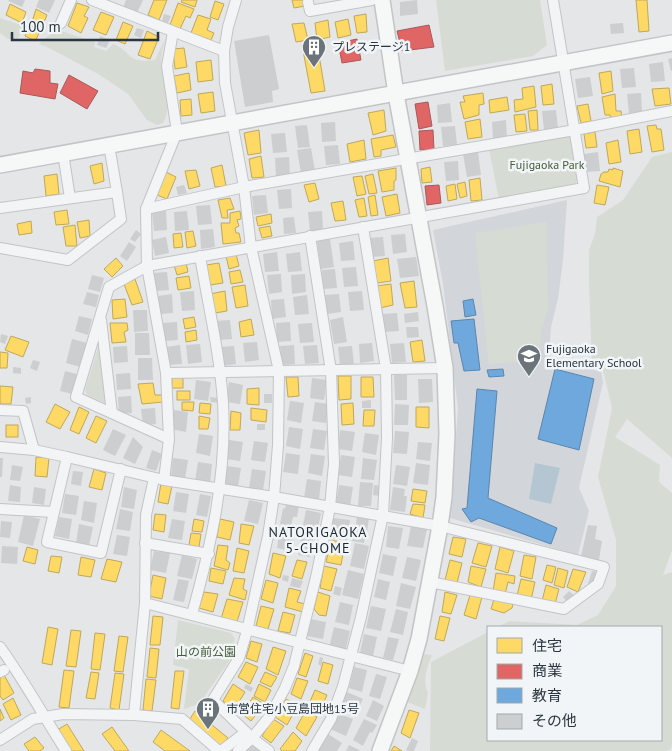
<svg xmlns="http://www.w3.org/2000/svg" width="672" height="751" font-family="'PT Sans','Noto Sans JP',sans-serif">
  <style>
    .built { fill: #d2d6db }
    .green { fill: #d6dcd4 }
    .water { fill: #b3c6d2 }
    .homes { fill: #ffd966; stroke: #bfa85b }
    .shops { fill: #e06666; stroke: #a9585b }
    .schools { fill: #6fa8dc; stroke: #5a86ae }
    .building { fill: #ccced0 }
    .lines { fill: none; stroke-linecap: round; stroke-linejoin: round }
    .street-casing { stroke: #c2c4c6; stroke-width: 12 }
    .secondary-casing { stroke: #c2c4c6; stroke-width: 18 }
    .street { stroke: #f2f4f5; stroke-width: 10 }
    .secondary { stroke: #f6f7f7; stroke-width: 15 }
    .labels { text-anchor: middle; stroke-width: 5; stroke-linejoin: round; paint-order: stroke }
    .poi-label { font-size: 12px; fill: #2a3641; stroke: #f1f5f7; text-anchor: start }
    .park-label { font-size: 12px; fill: #445c38; stroke: #f1f5f7 }
    .neighbourhood-label { font-size: 14px; letter-spacing: 1px; fill: #1c2732; stroke: #f1f5f7 }
  </style>
  <rect width="100%" height="100%" fill="#e4e6e8"/>
  <polygon class="built" points="567,200 563,260 558,299 551,327 549,356 601,372 603,382 579,488 589,511 578,555 450,518 458,409 443,284 433,230"/>
  <g class="green">
    <polygon points="436,0 540,0 547,45 533,56 445,71"/>
    <polygon points="0,18 21,25 22,33 17,39 8,39 0,33"/>
    <path d="M58,30L95,42L94,47L106,51L113,44C133,52 126,64 155,60L165,39C163,47 160,57 162,66C164,85 174,104 163,123L157,125L147,120L128,94L100,75L49,48L39,44L42,40Z"/>
    <polygon points="566,135 571,136 579,176 574,187 499,199 489,149"/>
    <polygon points="672,152 672,458 627,419 615,437 660,465 659,482 672,493 672,550 663,575 672,572 672,743 671,749 665,751 430,751 431,662 488,632 488,740 661,740 661,627 497,627 510,621 577,625 598,615 616,586 616,540 598,477 612,408 603,370 592,366 589,283 589,250 595,234 597,217 623,200 652,157"/>
    <polygon points="546,222 548,308 541,333 540,360 489,364 475,233"/>
    <polygon points="101,338 107,404 87,395 85,390"/>
    <polygon points="178,620 231,633 235,639 229,661 199,704 184,709 189,669 173,665"/>
    <path d="M421,654L432,655C427,667 422,681 428,693L425,709L407,702Z"/>
  </g>
  <polygon class="water" points="535,463 560,468 551,504 529,499"/>
  <g class="homes">
    <polygon points="154,0 167,0 159,20 148,15"/>
    <polygon points="182,0 197,0 195,7 181,2"/>
    <polygon points="292,0 305,0 305,6 294,8"/>
    <polygon points="636,0 647,0 649,31 639,32"/>
    <polygon points="215,1 224,4 218,20 210,17"/>
    <polygon points="77,3 89,7 84,16 88,18 81,33 68,26"/>
    <polygon points="178,3 194,9 190,18 186,16 180,29 170,25"/>
    <polygon points="10,4 26,12 22,23 6,15"/>
    <polygon points="36,9 47,15 42,27 32,22"/>
    <polygon points="101,12 114,17 106,35 93,30"/>
    <polygon points="366,14 367,32 357,33 354,16"/>
    <polygon points="198,15 211,19 207,30 214,33 211,40 191,33"/>
    <polygon points="348,19 351,35 338,38 335,22"/>
    <polygon points="328,20 330,37 317,40 315,23"/>
    <polygon points="123,22 133,26 125,44 116,40"/>
    <polygon points="304,23 308,40 296,42 292,24"/>
    <polygon points="30,25 41,30 35,41 25,36"/>
    <polygon points="147,31 159,37 150,59 138,55"/>
    <polygon points="317,43 325,91 311,93 302,45"/>
    <polygon points="184,48 187,67 175,69 173,49"/>
    <polygon points="211,60 213,80 198,82 196,62"/>
    <polygon points="611,71 613,91 602,94 599,73"/>
    <polygon points="189,73 191,90 177,93 174,76"/>
    <polygon points="552,84 554,104 543,105 541,86"/>
    <polygon points="534,86 536,107 515,112 514,100 523,99 522,88"/>
    <polygon points="669,88 671,104 655,106 652,89"/>
    <polygon points="213,92 215,111 201,113 198,94"/>
    <polygon points="483,93 484,104 479,105 479,115 464,119 460,102 465,102 463,96"/>
    <polygon points="615,94 616,111 621,111 622,118 611,119 610,115 605,115 602,97"/>
    <polygon points="507,97 509,110 490,113 489,100"/>
    <polygon points="191,99 192,115 181,116 180,100"/>
    <polygon points="588,104 591,121 581,123 577,106"/>
    <polygon points="384,110 386,131 373,135 368,113"/>
    <polygon points="537,110 538,130 530,130 528,111"/>
    <polygon points="525,114 527,131 516,132 514,115"/>
    <polygon points="480,119 482,137 468,139 465,122"/>
    <polygon points="656,125 657,129 661,129 664,150 652,152 647,126"/>
    <polygon points="639,129 642,152 630,154 627,131"/>
    <polygon points="259,130 261,153 248,155 244,133"/>
    <polygon points="595,132 597,147 586,148 584,134"/>
    <polygon points="393,135 396,147 381,150 381,156 374,157 371,139"/>
    <polygon points="364,140 366,159 350,162 347,144"/>
    <polygon points="618,140 621,162 609,164 606,143"/>
    <polygon points="261,156 264,177 252,178 249,159"/>
    <polygon points="102,163 104,181 94,184 90,166"/>
    <polygon points="222,165 226,186 215,187 211,168"/>
    <polygon points="430,167 432,182 422,183 421,169"/>
    <polygon points="396,168 396,180 394,181 394,190 382,192 378,171"/>
    <polygon points="613,168 623,171 620,187 599,181 601,174 604,172 608,172 609,169 613,170"/>
    <polygon points="196,170 200,186 189,189 185,171"/>
    <polygon points="166,172 176,177 167,199 157,195"/>
    <polygon points="57,174 59,194 46,196 44,176"/>
    <polygon points="373,174 377,193 369,194 365,176"/>
    <polygon points="362,176 366,194 357,196 353,177"/>
    <polygon points="480,178 482,200 471,201 469,180"/>
    <polygon points="465,182 467,196 460,198 457,184"/>
    <polygon points="315,183 319,199 309,202 304,185"/>
    <polygon points="455,184 457,199 448,201 446,186"/>
    <polygon points="597,185 609,187 605,205 594,203"/>
    <polygon points="397,194 400,213 386,216 382,197"/>
    <polygon points="375,195 378,215 371,216 368,197"/>
    <polygon points="230,198 234,209 227,210 228,218 222,218 218,200"/>
    <polygon points="364,198 367,216 359,217 355,200"/>
    <polygon points="343,201 346,220 335,221 331,203"/>
    <polygon points="67,210 69,224 56,225 54,212"/>
    <polygon points="240,211 241,219 237,220 239,226 235,228 236,233 239,233 241,242 223,244 221,223 230,223 230,213"/>
    <polygon points="271,214 272,223 258,226 256,217"/>
    <polygon points="89,220 90,236 80,238 77,222"/>
    <polygon points="31,221 32,233 19,235 17,224"/>
    <polygon points="75,225 77,246 66,246 63,227"/>
    <polygon points="270,226 272,236 262,238 259,228"/>
    <polygon points="193,231 196,246 187,248 185,232"/>
    <polygon points="181,233 183,247 174,248 173,234"/>
    <polygon points="236,254 239,266 229,269 226,256"/>
    <polygon points="116,258 123,266 112,277 104,269"/>
    <polygon points="388,258 391,281 377,283 373,261"/>
    <polygon points="186,263 188,272 177,275 174,265"/>
    <polygon points="219,263 223,283 210,285 206,265"/>
    <polygon points="240,270 243,282 231,284 229,272"/>
    <polygon points="189,276 191,288 178,290 176,278"/>
    <polygon points="135,279 143,302 132,305 124,284"/>
    <polygon points="414,281 417,307 405,308 400,283"/>
    <polygon points="391,284 393,305 380,308 376,286"/>
    <polygon points="245,285 248,306 236,308 232,287"/>
    <polygon points="225,291 227,311 215,313 210,294"/>
    <polygon points="125,299 127,317 113,319 112,300"/>
    <polygon points="194,317 196,327 185,329 183,319"/>
    <polygon points="251,319 254,335 241,337 239,322"/>
    <polygon points="110,323 127,323 128,330 124,332 126,342 112,343"/>
    <polygon points="196,330 197,340 186,342 185,332"/>
    <polygon points="11,336 29,342 23,357 5,350"/>
    <polygon points="422,340 425,361 413,362 410,342"/>
    <polygon points="0,352 8,353 7,368 0,368"/>
    <polygon points="338,376 351,376 351,399 339,400"/>
    <polygon points="286,377 298,377 299,396 288,397"/>
    <polygon points="361,377 373,377 374,397 361,397"/>
    <rect x="172" y="378" width="11" height="10"/>
    <polygon points="153,383 155,395 162,395 163,402 142,404 138,384"/>
    <polygon points="0,386 13,387 11,404 0,404"/>
    <polygon points="259,388 259,405 247,404 247,389"/>
    <rect x="177" y="391" width="13" height="9"/>
    <polygon points="182,402 194,402 193,411 182,410"/>
    <polygon points="200,403 211,404 210,414 199,413"/>
    <polygon points="353,403 354,424 342,425 341,404"/>
    <polygon points="55,404 70,412 60,429 46,422"/>
    <polygon points="79,407 89,412 79,434 70,430"/>
    <polygon points="416,407 429,407 429,428 416,427"/>
    <polygon points="251,408 267,410 266,422 251,420"/>
    <polygon points="364,410 375,410 374,426 363,426"/>
    <polygon points="231,411 241,413 240,430 230,430"/>
    <polygon points="96,416 107,421 96,443 86,438"/>
    <polygon points="199,416 210,418 208,429 199,429"/>
    <rect x="6" y="425" width="12" height="12"/>
    <polygon points="36,457 49,458 47,477 35,476"/>
    <polygon points="94,469 106,473 102,490 89,487"/>
    <polygon points="161,483 172,486 168,504 158,502"/>
    <polygon points="413,489 427,491 425,503 411,501"/>
    <polygon points="413,504 425,505 423,518 410,514"/>
    <polygon points="155,514 166,515 164,532 153,530"/>
    <polygon points="194,519 204,521 202,532 192,531"/>
    <polygon points="220,519 234,522 230,540 217,537"/>
    <polygon points="241,524 254,526 249,545 239,543"/>
    <polygon points="191,533 201,534 199,547 189,545"/>
    <polygon points="453,537 466,539 462,557 449,554"/>
    <polygon points="331,540 345,543 341,565 326,562"/>
    <polygon points="478,543 492,546 486,567 472,563"/>
    <polygon points="218,545 228,546 226,560 230,563 228,570 214,566"/>
    <polygon points="27,547 38,550 35,564 23,561"/>
    <polygon points="500,547 514,551 508,573 495,569"/>
    <polygon points="237,548 249,551 244,573 233,571"/>
    <polygon points="273,553 286,556 280,578 269,574"/>
    <polygon points="524,555 536,557 532,579 520,576"/>
    <polygon points="51,556 62,557 59,573 48,571"/>
    <polygon points="81,557 95,560 91,577 78,575"/>
    <polygon points="107,559 122,562 116,582 101,579"/>
    <polygon points="297,560 307,562 302,579 292,576"/>
    <polygon points="450,560 462,563 457,583 445,580"/>
    <polygon points="547,565 556,567 552,583 543,580"/>
    <polygon points="324,566 337,569 331,591 320,588"/>
    <polygon points="471,566 486,569 481,587 468,582"/>
    <polygon points="211,568 226,571 223,584 209,581"/>
    <polygon points="558,568 568,571 564,588 554,585"/>
    <polygon points="573,569 586,572 578,592 567,587"/>
    <polygon points="496,573 515,576 514,584 508,582 505,594 493,591"/>
    <polygon points="153,575 166,578 162,599 149,596"/>
    <polygon points="234,578 245,579 243,589 247,591 245,600 229,595"/>
    <polygon points="521,579 535,582 531,600 517,596"/>
    <polygon points="266,580 278,583 273,603 261,599"/>
    <polygon points="546,585 559,589 555,604 542,601"/>
    <polygon points="289,588 301,591 297,602 305,604 303,612 285,607"/>
    <polygon points="204,592 218,594 213,612 199,608"/>
    <polygon points="318,592 330,596 326,616 319,615 314,609"/>
    <polygon points="445,592 457,595 451,614 442,612"/>
    <polygon points="470,595 482,597 476,619 464,615"/>
    <polygon points="227,599 243,602 237,622 221,619"/>
    <polygon points="494,599 513,604 512,608 504,613 491,609"/>
    <polygon points="261,606 274,609 268,629 256,626"/>
    <polygon points="283,612 295,615 290,633 278,631"/>
    <polygon points="153,616 163,617 160,645 150,645"/>
    <polygon points="440,616 450,618 444,641 435,639"/>
    <polygon points="48,627 58,629 52,665 42,663"/>
    <polygon points="71,630 81,631 76,667 66,666"/>
    <polygon points="95,633 105,634 100,670 91,669"/>
    <polygon points="119,636 128,637 123,672 114,671"/>
    <polygon points="251,641 262,644 257,662 246,658"/>
    <polygon points="273,647 286,651 278,675 266,669"/>
    <polygon points="150,648 159,649 156,678 147,677"/>
    <polygon points="305,653 313,656 306,677 298,674"/>
    <polygon points="246,662 258,667 250,684 238,677"/>
    <polygon points="323,662 333,665 328,684 318,681"/>
    <polygon points="64,670 74,671 69,708 59,707"/>
    <polygon points="175,671 184,671 179,709 171,708"/>
    <polygon points="91,672 99,673 95,699 86,698"/>
    <polygon points="265,672 277,677 271,687 260,682"/>
    <polygon points="115,673 124,674 119,710 110,708"/>
    <polygon points="4,675 14,693 3,700 0,696 0,678"/>
    <polygon points="297,678 308,681 301,699 291,694"/>
    <polygon points="146,679 156,680 152,711 143,710"/>
    <polygon points="233,684 245,692 234,710 223,701"/>
    <polygon points="259,684 271,690 265,702 254,696"/>
    <polygon points="315,690 327,695 320,711 308,706"/>
    <polygon points="253,697 264,704 251,721 242,714"/>
    <polygon points="13,698 21,715 11,720 3,704"/>
    <polygon points="286,699 298,705 287,725 275,717"/>
    <polygon points="0,709 4,718 0,721"/>
    <polygon points="306,710 317,717 306,736 296,728"/>
    <polygon points="409,710 419,713 410,738 401,733"/>
    <polygon points="195,711 228,738 221,748 188,722"/>
    <polygon points="273,719 284,726 271,743 262,736"/>
    <polygon points="67,724 84,751 70,751 57,730"/>
    <polygon points="112,727 129,751 115,751 102,734"/>
    <polygon points="161,730 190,751 165,751 153,742"/>
    <polygon points="293,732 302,741 295,751 282,751 280,749"/>
    <polygon points="35,737 44,748 40,751 29,751 24,744"/>
    <polygon points="394,746 402,751 391,751"/>
  </g>
  <g class="shops">
    <polygon points="429,25 434,47 402,51 397,31"/>
    <polygon points="357,39 361,60 342,63 338,43"/>
    <polygon points="35,69 50,71 50,83 58,84 55,99 20,93 23,71 33,73"/>
    <polygon points="69,75 98,91 87,109 60,93"/>
    <polygon points="428,102 432,126 419,129 415,104"/>
    <polygon points="433,130 434,149 420,150 419,131"/>
    <polygon points="439,185 441,203 427,205 425,186"/>
  </g>
  <g class="schools">
    <polygon points="473,299 476,315 465,317 463,301"/>
    <polygon points="474,319 480,370 464,371 458,343 454,343 451,321"/>
    <polygon points="503,369 504,376 489,377 487,370"/>
    <polygon points="555,369 594,379 579,450 538,439"/>
    <polygon points="477,389 497,391 488,498 557,528 551,544 479,518 471,522 462,509 467,508"/>
  </g>
  <g class="building">
    <polygon points="9,0 25,0 22,7 8,1"/>
    <polygon points="39,0 55,0 49,13 36,7"/>
    <polygon points="126,0 143,0 137,13 123,8"/>
    <polygon points="417,0 418,14 400,16 400,2"/>
    <polygon points="164,14 171,16 168,23 162,21"/>
    <polygon points="623,23 624,33 611,34 610,24"/>
    <polygon points="137,28 144,30 141,38 134,35"/>
    <polygon points="269,35 279,89 272,91 273,102 245,107 234,41"/>
    <polygon points="100,36 110,40 106,48 97,45"/>
    <polygon points="672,58 672,71 671,71 668,59"/>
    <polygon points="663,62 665,81 651,82 649,64"/>
    <polygon points="634,68 636,87 622,88 620,69"/>
    <polygon points="590,77 593,96 578,98 575,79"/>
    <polygon points="641,93 642,112 629,113 627,94"/>
    <polygon points="450,103 452,122 438,123 437,105"/>
    <polygon points="556,110 558,129 544,130 542,111"/>
    <polygon points="506,120 507,139 493,140 492,122"/>
    <polygon points="335,122 336,141 322,142 321,123"/>
    <polygon points="307,125 310,147 298,148 295,126"/>
    <polygon points="455,126 457,145 443,146 441,127"/>
    <polygon points="285,133 287,152 273,153 271,134"/>
    <polygon points="338,145 340,164 326,165 324,146"/>
    <polygon points="311,148 315,171 301,173 297,150"/>
    <polygon points="478,152 481,175 467,177 463,154"/>
    <polygon points="598,152 600,171 586,172 584,154"/>
    <polygon points="289,157 290,175 276,177 275,158"/>
    <polygon points="458,161 459,180 446,181 444,162"/>
    <polygon points="184,185 187,193 178,195 176,187"/>
    <polygon points="291,189 292,208 279,209 277,190"/>
    <polygon points="266,195 268,213 254,215 252,196"/>
    <polygon points="210,205 212,224 198,225 196,206"/>
    <polygon points="166,211 167,230 154,231 152,212"/>
    <polygon points="187,211 189,230 175,231 174,212"/>
    <polygon points="322,211 323,229 310,231 308,212"/>
    <polygon points="294,217 296,233 284,234 283,218"/>
    <polygon points="213,229 215,247 201,249 200,230"/>
    <polygon points="136,230 141,234 135,242 130,239"/>
    <polygon points="405,234 407,252 393,254 391,235"/>
    <polygon points="166,237 169,253 155,256 152,240"/>
    <polygon points="383,237 385,256 371,257 370,238"/>
    <polygon points="330,239 334,267 321,269 317,241"/>
    <polygon points="353,241 355,260 341,261 339,243"/>
    <polygon points="129,242 136,247 127,261 120,256"/>
    <polygon points="277,252 279,271 265,272 263,254"/>
    <polygon points="300,252 302,271 288,272 286,254"/>
    <polygon points="416,257 419,276 400,278 397,259"/>
    <polygon points="356,267 358,286 344,287 342,268"/>
    <polygon points="335,269 337,288 323,289 322,270"/>
    <polygon points="167,272 169,290 155,291 153,273"/>
    <polygon points="281,274 282,292 269,294 267,275"/>
    <polygon points="305,274 306,292 292,294 291,275"/>
    <polygon points="92,275 104,278 100,292 88,289"/>
    <polygon points="194,291 195,310 182,311 180,292"/>
    <polygon points="362,291 364,310 350,311 348,292"/>
    <polygon points="87,292 99,295 96,307 83,304"/>
    <polygon points="172,294 173,313 160,314 158,296"/>
    <polygon points="339,294 341,312 327,314 325,295"/>
    <polygon points="307,295 309,314 295,315 293,297"/>
    <polygon points="284,299 286,317 272,319 271,300"/>
    <polygon points="133,310 147,310 148,331 134,332"/>
    <polygon points="418,312 419,321 405,323 404,314"/>
    <polygon points="397,313 399,331 385,332 383,314"/>
    <polygon points="79,316 92,319 88,335 75,331"/>
    <polygon points="343,317 347,342 334,344 330,320"/>
    <polygon points="230,320 232,339 218,340 216,321"/>
    <polygon points="177,322 178,340 164,341 163,323"/>
    <polygon points="290,322 291,341 277,342 276,323"/>
    <polygon points="312,323 314,342 300,343 298,324"/>
    <polygon points="406,327 418,327 419,337 407,338"/>
    <polygon points="135,333 149,333 150,355 135,355"/>
    <polygon points="1,334 8,336 5,344 0,342"/>
    <polygon points="72,339 87,343 81,367 66,363"/>
    <polygon points="257,342 259,360 245,362 243,343"/>
    <polygon points="372,343 374,361 360,363 359,344"/>
    <polygon points="404,343 406,362 392,363 390,344"/>
    <polygon points="200,344 202,362 188,364 186,345"/>
    <polygon points="180,345 182,364 168,365 166,347"/>
    <polygon points="294,345 295,364 282,365 280,346"/>
    <polygon points="317,345 319,363 305,364 303,346"/>
    <polygon points="127,346 128,362 114,363 113,347"/>
    <polygon points="234,346 236,364 222,366 220,347"/>
    <polygon points="352,346 354,365 340,366 338,347"/>
    <polygon points="138,358 152,358 153,380 138,380"/>
    <polygon points="33,360 40,362 37,371 30,368"/>
    <polygon points="13,367 21,368 21,374 13,373"/>
    <polygon points="65,371 77,374 72,394 60,391"/>
    <polygon points="130,373 131,389 117,390 116,374"/>
    <polygon points="394,375 407,375 407,400 395,400"/>
    <polygon points="312,378 327,380 324,400 310,398"/>
    <polygon points="418,379 432,379 433,402 419,403"/>
    <polygon points="196,380 211,382 208,401 194,399"/>
    <polygon points="229,382 243,385 240,404 226,402"/>
    <rect x="264" y="394" width="8" height="9"/>
    <polygon points="131,396 132,413 119,414 118,397"/>
    <polygon points="31,397 31,403 26,404 25,398"/>
    <polygon points="210,397 218,398 219,403 211,402"/>
    <polygon points="371,400 371,408 362,408 362,401"/>
    <polygon points="290,401 304,403 301,423 287,420"/>
    <polygon points="315,402 329,404 326,423 312,421"/>
    <polygon points="395,404 409,405 408,425 394,425"/>
    <polygon points="155,408 156,424 143,425 141,409"/>
    <polygon points="174,410 188,412 186,432 171,429"/>
    <rect x="257" y="424" width="8" height="6"/>
    <polygon points="289,427 303,429 300,449 286,446"/>
    <polygon points="113,429 126,435 115,456 103,450"/>
    <polygon points="313,429 327,431 324,450 310,448"/>
    <polygon points="340,430 355,432 352,451 338,449"/>
    <polygon points="395,431 409,432 407,454 393,453"/>
    <polygon points="365,433 379,435 376,455 362,452"/>
    <polygon points="199,434 213,436 210,456 196,453"/>
    <polygon points="133,437 143,447 135,464 123,458"/>
    <polygon points="229,440 243,442 240,461 226,459"/>
    <polygon points="254,441 268,443 265,462 251,460"/>
    <polygon points="418,442 432,443 430,461 416,459"/>
    <polygon points="152,450 162,454 156,471 146,468"/>
    <polygon points="286,453 300,455 298,474 283,472"/>
    <polygon points="311,454 325,456 322,476 308,473"/>
    <polygon points="341,455 355,457 352,477 338,475"/>
    <polygon points="0,458 3,458 2,477 0,477"/>
    <polygon points="173,458 188,460 185,479 171,477"/>
    <polygon points="363,458 377,460 374,480 361,479"/>
    <polygon points="198,462 212,464 210,483 195,481"/>
    <polygon points="416,463 430,465 428,485 413,483"/>
    <polygon points="12,465 23,467 20,481 10,480"/>
    <polygon points="396,465 410,467 407,486 393,484"/>
    <polygon points="227,466 241,468 238,487 224,485"/>
    <polygon points="252,469 266,471 263,490 249,488"/>
    <polygon points="73,471 83,472 81,486 71,484"/>
    <polygon points="307,479 321,481 319,500 304,498"/>
    <polygon points="360,482 373,483 371,506 358,506"/>
    <polygon points="10,485 21,487 20,502 8,501"/>
    <polygon points="339,485 353,487 350,506 336,504"/>
    <polygon points="374,485 381,486 380,496 373,495"/>
    <polygon points="34,487 46,489 44,505 32,503"/>
    <polygon points="124,487 137,490 134,509 121,507"/>
    <polygon points="393,487 405,489 404,496 407,496 405,512 390,510"/>
    <polygon points="176,492 189,494 186,513 173,511"/>
    <polygon points="65,494 79,496 76,515 62,513"/>
    <polygon points="200,494 211,496 207,517 196,515"/>
    <polygon points="249,500 263,503 258,524 244,521"/>
    <polygon points="84,501 97,503 94,523 81,520"/>
    <polygon points="286,504 299,506 297,517 293,517 291,526 280,524 283,508 285,509"/>
    <polygon points="120,509 133,512 130,531 116,529"/>
    <polygon points="306,510 321,513 317,534 302,531"/>
    <polygon points="24,515 40,519 33,546 18,542"/>
    <polygon points="59,517 72,519 69,539 55,536"/>
    <polygon points="357,517 369,519 367,531 355,529"/>
    <polygon points="333,518 350,520 347,540 330,538"/>
    <polygon points="172,519 185,521 182,540 168,538"/>
    <polygon points="1,521 12,522 10,538 0,537"/>
    <polygon points="79,524 93,527 89,546 76,543"/>
    <polygon points="588,525 597,526 595,539 602,541 599,560 581,556"/>
    <polygon points="388,526 403,528 399,549 386,547"/>
    <polygon points="411,526 427,529 423,548 407,546"/>
    <polygon points="280,529 295,532 291,551 277,548"/>
    <polygon points="354,531 366,533 364,543 352,541"/>
    <polygon points="302,533 314,536 310,557 298,555"/>
    <polygon points="117,535 130,537 127,556 113,554"/>
    <polygon points="355,543 369,546 364,569 350,566"/>
    <polygon points="2,546 18,547 17,564 1,563"/>
    <polygon points="154,551 170,553 166,573 150,570"/>
    <polygon points="383,554 397,557 393,576 379,573"/>
    <polygon points="182,555 197,559 192,579 177,576"/>
    <polygon points="407,557 421,560 416,581 402,578"/>
    <polygon points="348,570 364,574 358,599 342,595"/>
    <polygon points="592,571 597,572 592,585 588,584"/>
    <polygon points="283,575 289,576 288,582 282,580"/>
    <polygon points="292,578 303,581 300,588 290,586"/>
    <polygon points="178,579 189,581 184,602 173,600"/>
    <polygon points="378,579 390,582 386,600 374,597"/>
    <polygon points="401,583 416,587 410,609 396,606"/>
    <polygon points="335,586 342,588 340,596 333,594"/>
    <polygon points="569,591 576,597 568,603 563,597"/>
    <polygon points="340,602 353,605 349,625 335,622"/>
    <polygon points="371,606 386,609 381,631 366,628"/>
    <polygon points="396,609 408,612 403,635 390,632"/>
    <polygon points="310,619 326,622 323,639 307,636"/>
    <polygon points="334,627 350,631 345,652 329,648"/>
    <polygon points="364,634 377,637 373,656 360,653"/>
    <polygon points="388,637 399,639 393,660 383,658"/>
    <polygon points="320,657 323,658 321,666 318,664"/>
    <polygon points="354,667 367,670 362,692 349,688"/>
    <polygon points="376,674 387,677 380,699 369,696"/>
    <polygon points="246,684 253,688 251,692 244,688"/>
    <polygon points="347,692 363,699 355,715 340,708"/>
    <polygon points="373,700 384,706 377,721 366,716"/>
    <polygon points="337,713 353,719 346,736 330,729"/>
    <polygon points="364,719 377,725 372,733 370,732 363,746 353,740"/>
    <polygon points="328,734 342,743 337,751 318,751"/>
    <polygon points="412,738 418,741 414,751 408,751 406,750"/>
    <polygon points="254,743 262,751 246,751"/>
    <polygon points="349,745 361,751 346,751"/>
  </g>
  <g class="lines">
    <g class="street-casing">
      <g id="street">
        <polyline points="92,0 224,51"/>
        <polyline points="236,0 228,27 224,51 225,83 244,187 251,247 279,371 278,445 274,497 268,536 247,631 239,658 213,700 252,738 269,751"/>
        <polyline points="308,2 310,11 372,0"/>
        <polyline points="61,23 71,0"/>
        <polyline points="109,145 117,192"/>
        <polyline points="63,153 70,198"/>
        <polyline points="0,208 117,192 121,219 68,260 0,248"/>
        <polyline points="146,209 244,187 575,130 672,111"/>
        <polyline points="101,320 112,413"/>
        <polyline points="166,373 445,368"/>
        <polyline points="0,410 23,411 34,450"/>
        <polyline points="169,439 76,397 109,287 147,266 584,188 553,0"/>
        <polyline points="0,447 34,450 67,457 164,480 274,497 440,526 604,567 598,584 564,609 430,582"/>
        <polyline points="67,457 47,542 101,553 121,469"/>
        <polyline points="164,480 169,439 166,373 147,266 146,209 177,132 167,66 173,32"/>
        <polyline points="0,509 53,512"/>
        <polyline points="145,543 209,554"/>
        <polyline points="145,603 410,671"/>
        <path d="M192,614C211,546 227,475 223,403C220,354 208,305 200,256"/>
        <path d="M0,647C24,680 44,717 66,751"/>
        <polyline points="0,672 4,670"/>
        <polyline points="134,715 145,603 146,515 154,478"/>
        <polyline points="0,740 33,719 63,714 134,715 182,719 219,751"/>
        <polyline points="221,751 246,732"/>
        <polyline points="238,751 252,738 270,716 285,688 294,666 317,573 330,507 334,464 331,371 310,236"/>
        <polyline points="312,751 331,719 343,686 361,617 383,515 387,438 386,369 363,227"/>
      </g>
    </g>
    <g class="secondary-casing">
      <g id="secondary">
        <polyline points="0,165 672,43"/>
        <polyline points="380,751 410,671 419,639 440,526 444,497 447,434 445,368 435,306 396,94 382,0"/>
      </g>
    </g>
    <use href="#street" class="street"/>
    <use href="#secondary" class="secondary"/>
  </g>
  <defs>
    <g id="building-pin" transform="scale(1.25)"><path d="M0 17L-7.5 6A9.5 9.5 0 1 1 7.5 6Z" fill="#6b747b" stroke="#f1f5f7"/><path d="M-4-6H4V6H1V3H-1V6H-4ZM-2.5-4.3h1.7v1.8h-1.7ZM.8-4.3h1.7v1.8H.8ZM-2.5-1h1.7V.8h-1.7ZM.8-1h1.7V.8H.8Z" fill="#fff"/></g>
    <g id="school-pin" transform="scale(1.25)"><path d="M0 17L-7.5 6A9.5 9.5 0 1 1 7.5 6Z" fill="#6b747b" stroke="#f1f5f7"/><path d="M0-5L7-2L0 1L-7-2ZM-4 1L0 2.5L4 1V4Q0 6-4 4Z" fill="#fff"/></g>
  </defs>
  <g fill-rule="evenodd">
    <use href="#building-pin" x="314" y="47"/>
    <use href="#school-pin" x="529" y="356"/>
    <use href="#building-pin" x="208" y="709"/>
  </g>
  <g class="labels">
    <g class="poi-label">
      <text x="332" y="51">プレステージ1</text>
      <text x="546" y="353">Fujigaoka<tspan x="546" dy="14">Elementary School</tspan></text>
      <text x="226" y="713">市営住宅小豆島団地15号</text>
    </g>
    <g class="park-label">
      <text x="547" y="169">Fujigaoka Park</text>
      <text x="206" y="656">山の前公園</text>
    </g>
    <g class="neighbourhood-label">
      <text x="318" y="537">NATORIGAOKA<tspan x="318" dy="16">5-CHOME</tspan></text>
    </g>
  </g>
  <rect x="487" y="626" width="175" height="115" fill="#f1f5f7" stroke="#a1a9ae"/>
  <rect x="497" y="638" width="25" height="15" fill="#ffd966" stroke="#a1a9ae"/>
  <text x="532" y="651" font-size="15" fill="#2a3641">住宅</text>
  <rect x="497" y="664" width="25" height="15" fill="#e06666" stroke="#a1a9ae"/>
  <text x="532" y="676" font-size="15" fill="#2a3641">商業</text>
  <rect x="497" y="688" width="25" height="15" fill="#6fa8dc" stroke="#a1a9ae"/>
  <text x="532" y="701" font-size="15" fill="#2a3641">教育</text>
  <rect x="497" y="714" width="25" height="15" fill="#ccced0" stroke="#a1a9ae"/>
  <text x="532" y="726" font-size="15" fill="#2a3641">その他</text>
  <path d="M12 32v8h146v-8" fill="none" stroke="#2a3641" stroke-width="2.5"/>
  <text x="20" y="32" font-size="15" fill="#2a3641" stroke="#f1f5f7" stroke-width="4" paint-order="stroke">100 m</text>
</svg>
